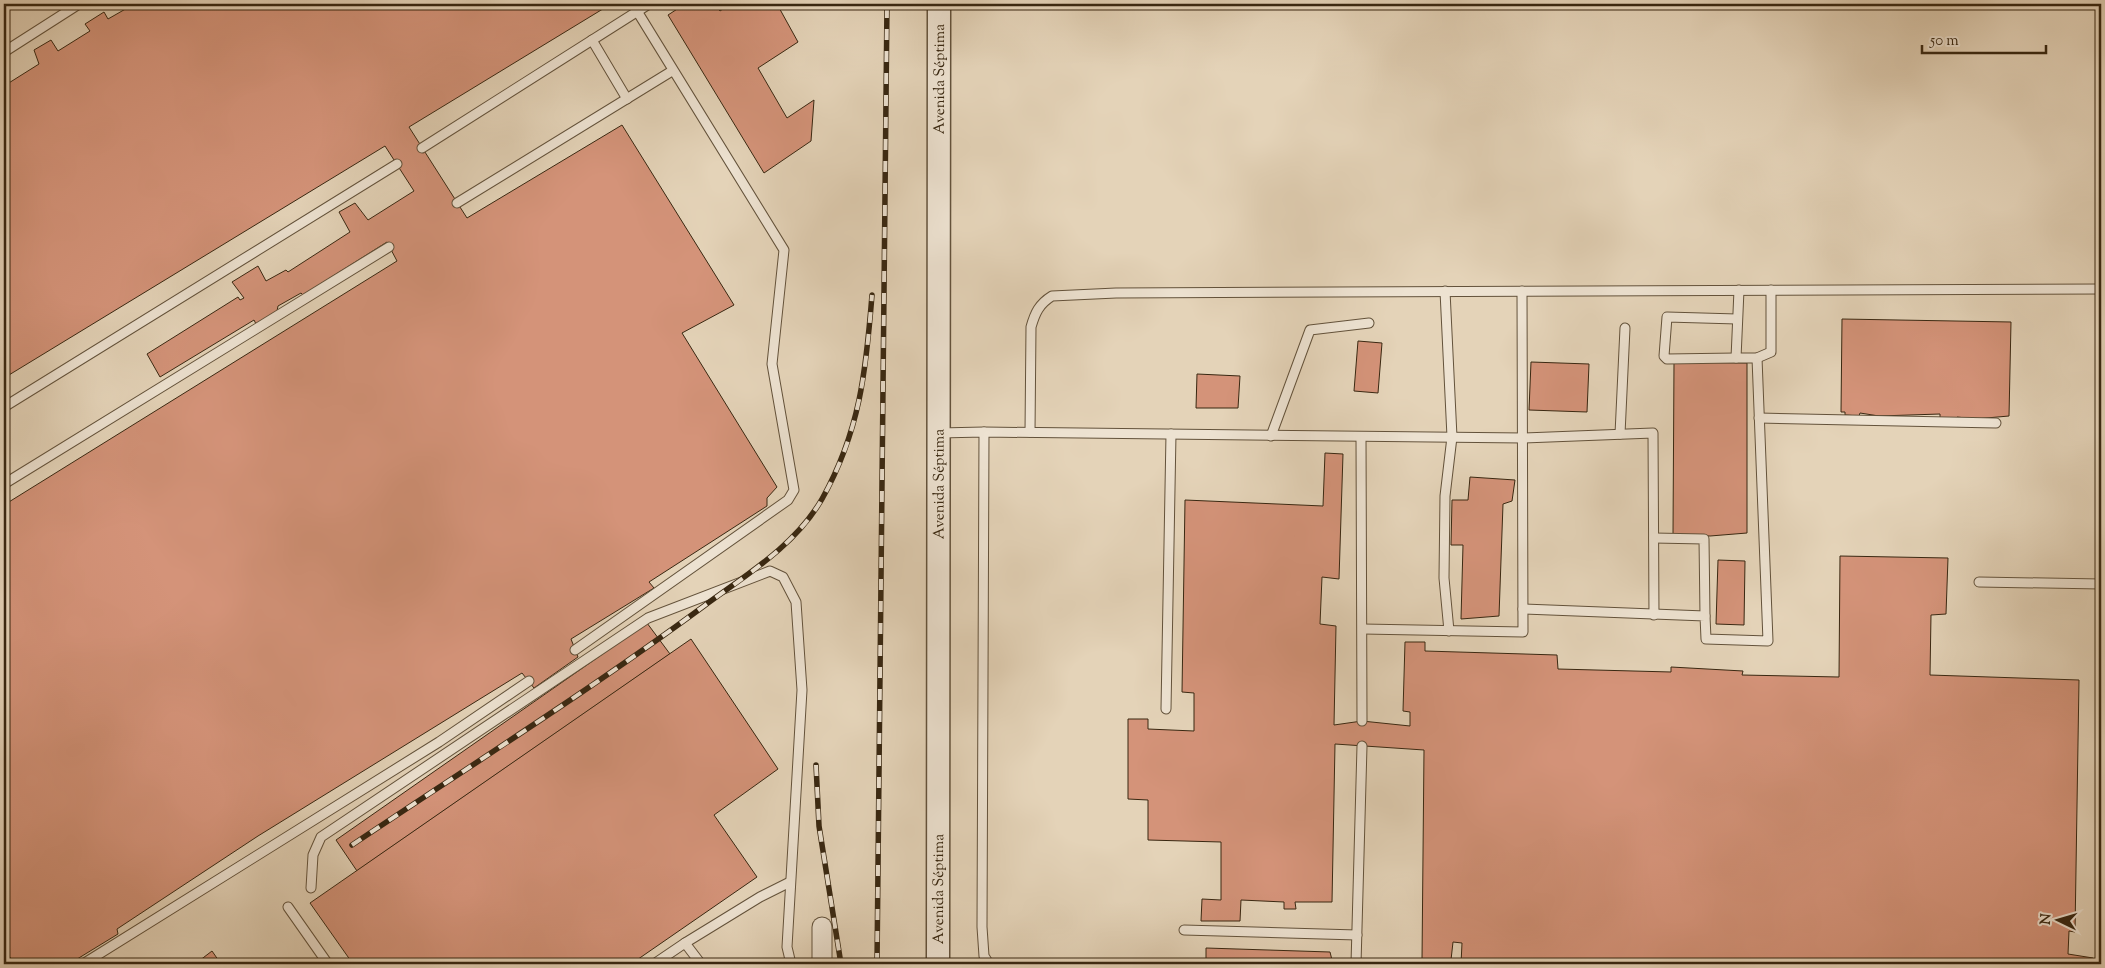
<svg xmlns="http://www.w3.org/2000/svg" width="2105" height="968" font-family="'Sorts Mill Goudy',serif">
  <style>
    .building { fill: #d49379; stroke: #382711 }
    .lines { fill: none; stroke-linecap: round; stroke-linejoin: round }
    .service-casing { stroke: #63523b; stroke-width: 11 }
    .minor-casing { stroke: #63523b; stroke-width: 21 }
    .tertiary-casing { stroke: #63523b; stroke-width: 25 }
    .service { stroke: #ede2d1; stroke-width: 9 }
    .minor { stroke: #ede2d1; stroke-width: 19 }
    .tertiary { stroke: #ede2d1; stroke-width: 22 }
    .rail-casing { stroke: #382711; stroke-width: 5.5 }
    .rail { stroke: #ede2d1; stroke-width: 4; stroke-dasharray: 11; stroke-linecap: butt }
    .labels { text-anchor: middle; stroke-width: 4; stroke-linejoin: round; paint-order: stroke }
    .street-label { font-size: 15px; fill: #382711; stroke: #ede2d1 }
  </style>
  <rect width="100%" height="100%" fill="#e4d3b8"/>
  <filter id="stains"><feTurbulence type="fractalNoise" baseFrequency=".004" numOctaves="4"/><feColorMatrix values="0 0 0 0 .2 0 0 0 0 .09 0 0 0 0 .02 0 0 0 .5 -.17"/></filter>
  <radialGradient id="worn" r=".72"><stop offset=".6" stop-color="#630" stop-opacity="0"/><stop offset="1" stop-color="#630" stop-opacity=".3"/></radialGradient>
  <g class="building">
    <polygon points="126,4 611,4 409,127 467,218 622,125 734,305 682,333 777,487 767,498 767,506 649,582 654,588 571,639 578,657 534,688 522,673 258,836 117,929 118,934 69,964 14,964 10,957 4,963 4,505 397,261 387,242 303,295 301,293 278,306 277,311 256,324 254,320 160,377 147,354 238,297 240,300 244,298 232,282 258,266 266,281 286,270 288,272 350,232 339,212 355,203 368,220 414,191 385,146 4,378 4,86 39,64 34,50 51,40 58,51 90,31 85,24 104,12 108,19 129,7"/>
    <polygon points="685,4 714,4 720,11 730,4 777,4 798,42 758,68 787,118 814,100 811,141 764,173 668,15"/>
    <polygon points="1842,319 2011,322 2009,416 1975,419 1957,417 1956,419 1940,419 1940,414 1879,416 1860,413 1859,416 1845,415 1845,412 1841,412"/>
    <polygon points="1358,341 1382,343 1378,393 1354,391"/>
    <polygon points="1531,362 1589,364 1587,412 1529,410"/>
    <polygon points="1674,362 1747,363 1747,533 1710,536 1673,534"/>
    <polygon points="1197,374 1240,376 1238,408 1196,408"/>
    <polygon points="1325,453 1343,454 1339,579 1322,577 1320,624 1336,626 1334,725 1362,721 1410,726 1410,712 1403,711 1405,642 1425,642 1425,651 1557,655 1558,669 1671,672 1671,667 1743,671 1742,675 1839,677 1840,556 1948,558 1946,614 1931,615 1930,675 2079,680 2075,932 2069,931 2068,954 2093,958 2093,964 1704,964 1657,961 1658,964 1566,964 1567,960 1552,960 1552,964 1461,964 1462,943 1453,942 1451,960 1422,960 1424,750 1335,744 1332,902 1295,902 1296,909 1284,909 1284,902 1241,900 1240,921 1201,921 1202,899 1221,900 1221,842 1148,840 1148,800 1128,799 1128,719 1148,719 1148,729 1194,731 1194,693 1182,692 1185,500 1323,506"/>
    <polygon points="1470,477 1515,480 1512,501 1503,504 1499,616 1461,619 1463,545 1451,545 1452,500 1468,500"/>
    <polygon points="1718,560 1745,561 1744,625 1716,624"/>
    <polygon points="647,623 670,654 357,871 336,840"/>
    <polygon points="691,639 778,769 714,815 757,877 631,964 353,964 310,903"/>
    <polygon points="1206,948 1330,952 1333,964 1206,964"/>
    <polygon points="212,951 221,964 195,964"/>
  </g>
  <g class="lines">
    <g class="service-casing">
      <g id="service">
        <polyline points="592,40 627,99"/>
        <polyline points="4,52 79,4"/>
        <polyline points="422,148 649,4"/>
        <polyline points="457,203 672,71"/>
        <polyline points="1739,290 1736,358 1757,358 1771,352 1771,290"/>
        <polyline points="1445,291 1452,437 1445,496 1444,578 1449,631"/>
        <polyline points="1736,358 1667,359 1664,356 1667,317 1737,319"/>
        <polyline points="4,407 397,164"/>
        <polyline points="1759,418 1996,423"/>
        <polyline points="984,432 982,927 984,956 989,964"/>
        <path d="M1030,432L1031,327C1035,313 1039,304 1052,296L1116,293L2101,289"/>
        <polyline points="939,433 984,432 1523,438 1653,433 1654,615"/>
        <polyline points="1620,434 1625,328"/>
        <polyline points="1271,436 1310,330 1369,323"/>
        <polyline points="1361,437 1362,721"/>
        <polyline points="4,484 389,247"/>
        <polyline points="1654,538 1704,539 1705,616"/>
        <polyline points="1979,582 2101,584"/>
        <polyline points="1523,609 1705,616 1706,639 1768,641 1757,358"/>
        <polyline points="1363,629 1523,632 1522,291"/>
        <polyline points="575,650 788,500 794,490 772,364 784,250 637,11"/>
        <polyline points="1166,709 1171,434"/>
        <polyline points="311,888 313,855 321,837 648,618 770,571 783,577 796,602 802,690 787,947 791,964"/>
        <polyline points="288,907 328,964"/>
        <polyline points="1184,930 1357,935"/>
        <polyline points="83,964 439,742 529,681"/>
        <polyline points="654,964 685,943"/>
        <polyline points="701,964 685,943 760,897 790,882"/>
        <polyline points="1356,964 1362,746"/>
      </g>
    </g>
    <g class="minor-casing">
      <polyline id="minor" points="822,964 822,927"/>
    </g>
    <g class="tertiary-casing">
      <g id="tertiary">
        <path id="s1" d="M938,964L939,4"/>
      </g>
    </g>
    <use href="#service" class="service"/>
    <use href="#minor" class="minor"/>
    <use href="#tertiary" class="tertiary"/>
    <g class="rail-casing">
      <g id="rail">
        <polyline points="816,765 819,826 841,964"/>
        <path d="M352,845C470,766 590,690 704,606C746,575 795,546 822,499C860,431 866,371 872,295"/>
        <polyline points="877,964 887,4"/>
      </g>
    </g>
    <use href="#rail" class="rail"/>
  </g>
  <g class="labels">
    <g class="street-label">
      <text dy="5" stroke="none"><textPath href="#s1" startOffset="885">Avenida Séptima</textPath></text>
      <text dy="5" stroke="none"><textPath href="#s1" startOffset="480">Avenida Séptima</textPath></text>
      <text dy="5" stroke="none"><textPath href="#s1" startOffset="75">Avenida Séptima</textPath></text>
    </g>
  </g>
  <rect width="2105" height="968" fill="none" stroke="#e4d3b8" stroke-width="20"/>
  <rect x="5" y="5" width="2095" height="958" fill="none" stroke="#382711" stroke-width="2.5"/>
  <rect x="10" y="10" width="2085" height="948" fill="none" stroke="#382711"/>
  <g transform="translate(2058 920) rotate(275)" stroke="#ede2d1" stroke-width="4" paint-order="stroke">
  <path d="M0-4L9 19L0 12L-9 19Z" fill="#382711"/>
  <text y="-8" font-size="14" font-weight="bold" text-anchor="middle" fill="#382711">N</text>
  </g>
  <path d="M1922 45v8h124v-8" fill="none" stroke="#382711" stroke-width="2.5"/>
  <text x="1930" y="45" font-size="15" fill="#382711" stroke="#ede2d1" stroke-width="4" paint-order="stroke">50 m</text>
  <rect width="100%" height="100%" filter="url(#stains)"/>
  <rect width="100%" height="100%" fill="url(#worn)"/>
</svg>
